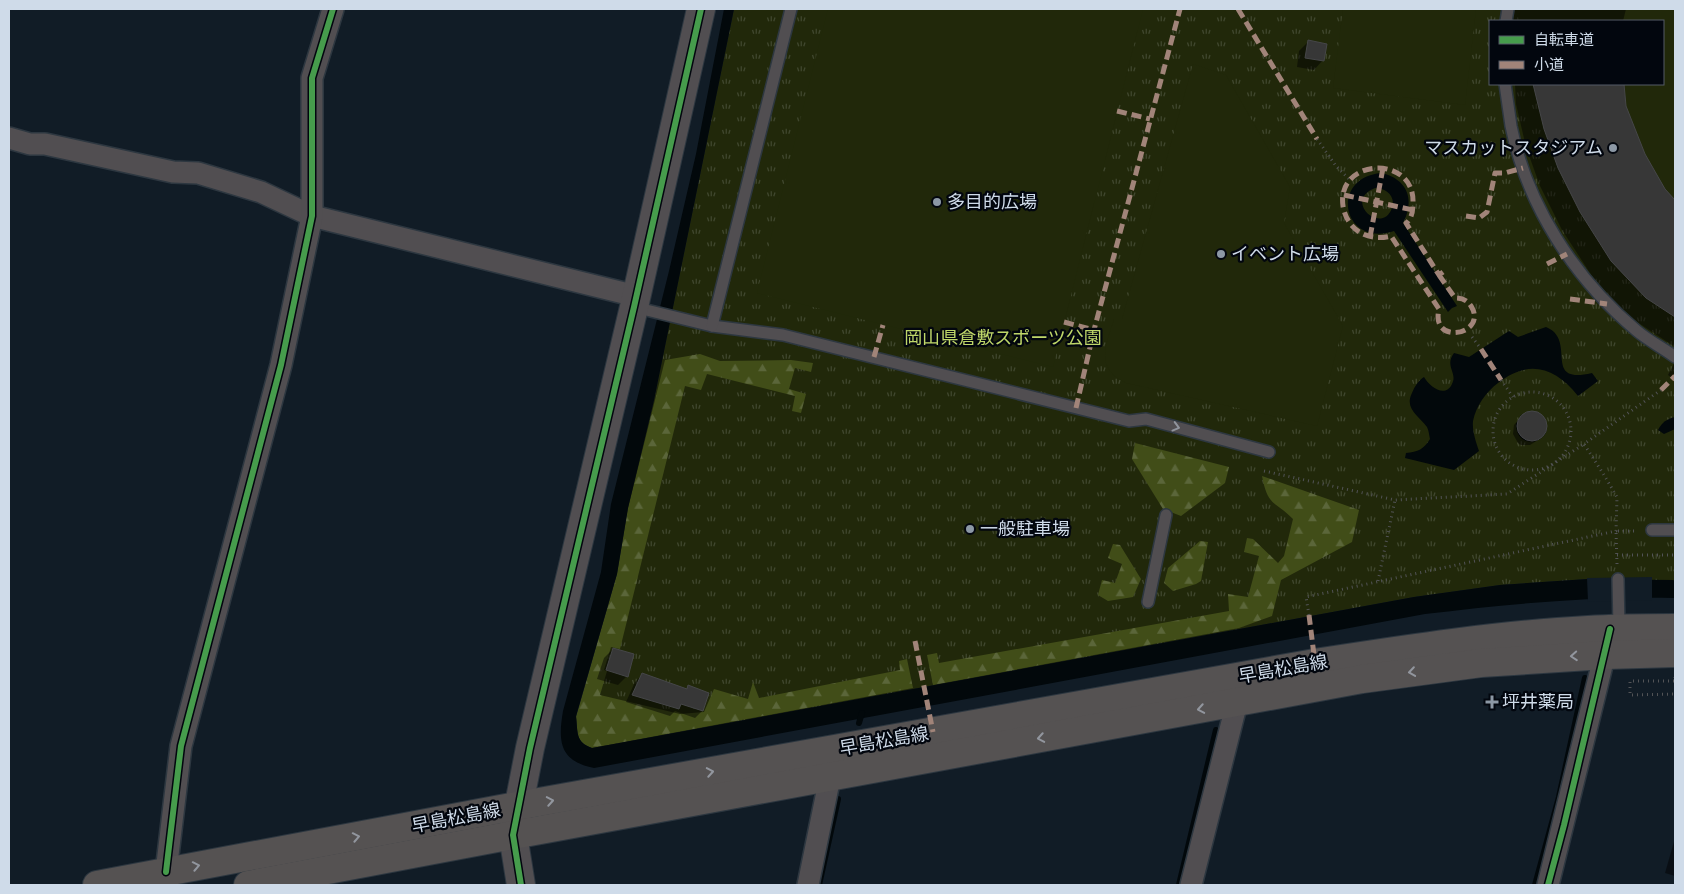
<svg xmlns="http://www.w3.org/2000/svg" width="1684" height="894" font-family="Poppins,'Noto Sans JP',sans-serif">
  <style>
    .grass { fill: url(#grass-tufts); fill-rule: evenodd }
    .forest { fill: url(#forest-firs) }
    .pitch { fill: #21280a }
    .water { fill: #02080b; fill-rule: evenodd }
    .pier { fill: #111c26 }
    .shadow { fill: #0007 }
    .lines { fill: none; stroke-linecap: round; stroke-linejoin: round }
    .stream { stroke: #02080b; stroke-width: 6 }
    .building { fill: #373737; stroke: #454648 }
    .service-casing { stroke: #2d3740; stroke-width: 14 }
    .minor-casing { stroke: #2d3740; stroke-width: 24 }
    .tertiary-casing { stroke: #2d3740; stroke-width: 30 }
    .secondary-casing { stroke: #2d3740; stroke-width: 30 }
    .path { stroke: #525356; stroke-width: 3; stroke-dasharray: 1 4; stroke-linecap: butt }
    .service { stroke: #514e51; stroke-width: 11 }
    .minor { stroke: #514e51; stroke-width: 21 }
    .tertiary { stroke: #514e51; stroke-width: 28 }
    .secondary { stroke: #555252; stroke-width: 28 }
    .quiet { stroke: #a18479; stroke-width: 5; stroke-dasharray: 10 5; stroke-linecap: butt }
    .cycleway-casing { stroke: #02060e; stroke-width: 9 }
    .cycleway { stroke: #469c4c; stroke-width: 6 }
    .oneway { stroke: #90949d }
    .oneway2 { stroke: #92969e }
    .poi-dot { fill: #8c98a5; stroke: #02060e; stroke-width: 2 }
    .labels { text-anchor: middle; stroke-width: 4.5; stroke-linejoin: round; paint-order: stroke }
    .poi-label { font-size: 18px; fill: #cfdbe9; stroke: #02060e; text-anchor: start }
    .park-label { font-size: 18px; fill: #bfd769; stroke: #02060e }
    .street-label { font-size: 18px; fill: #cfdbe9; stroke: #02060e }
  </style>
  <defs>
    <pattern id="grass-tufts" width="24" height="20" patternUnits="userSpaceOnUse" patternTransform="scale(1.25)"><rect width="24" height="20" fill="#21280a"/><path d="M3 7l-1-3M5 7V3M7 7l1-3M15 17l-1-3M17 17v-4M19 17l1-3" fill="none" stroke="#40472e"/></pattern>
    <pattern id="forest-firs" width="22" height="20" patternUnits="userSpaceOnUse" patternTransform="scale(1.25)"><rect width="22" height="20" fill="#414d18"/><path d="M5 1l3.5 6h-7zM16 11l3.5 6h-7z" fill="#5b663a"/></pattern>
  </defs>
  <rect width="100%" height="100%" fill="#111c26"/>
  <path class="grass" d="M734,9H1675V581L1588,579L1500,585L1414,597L592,748L628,508L654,400ZM1490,21H1663V84H1490Z"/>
  <g class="forest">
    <path d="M700,354L720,361L791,360L813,363L811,372L795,368L789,389L806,394L801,413L792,411L795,396L707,374L701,390L685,386L620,649L611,647L604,670L607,671L600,695L680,714L704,712L714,689L748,699L753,682L759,698L900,670L899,661L907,659L913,688L592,748C575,742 578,732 576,717L617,574L628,508L665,360Z"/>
    <polygon points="1135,443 1229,467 1225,483 1181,516 1163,509 1132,459"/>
    <path d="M1262,476L1359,510L1352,542L1281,580L1272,616L1239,628L933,685L927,655L937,653L939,663L1229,611L1228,594L1248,597L1259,556L1244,552L1247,538L1253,539L1278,563L1284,556L1293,519C1274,500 1268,507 1262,476Z"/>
    <polygon points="1200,541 1208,542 1201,581 1196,584 1173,591 1164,583 1168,568"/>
    <polygon points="1113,544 1120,545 1141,579 1133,597 1108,601 1098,595 1102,580 1115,583 1122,564 1108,558"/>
  </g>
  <g class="pitch">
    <polygon points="828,9 1143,9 1053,367 757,293"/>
    <polygon points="1343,9 1476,9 1465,105 1333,88"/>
    <path d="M1521,9H1675V317C1666,311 1655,305 1646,298C1591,251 1544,155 1534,84H1663V21H1518Z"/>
    <path d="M1193,64L1226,75L1290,187L1284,223L1343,326L1317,426L1126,383C1094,367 1106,346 1114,319H1122Z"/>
  </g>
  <g class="water">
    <path d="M724,9H734L654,400L628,508L617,574L576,716C578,732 575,742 592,748L1414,597L1500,585L1588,579L1673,580L1675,581V598C1592,596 1508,604 1425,614L594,768C559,761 558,741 563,711L601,572L611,504L669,271L696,154Z"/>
    <path d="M1381,173C1408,179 1415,200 1403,223L1457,306L1452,308L1448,312L1394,231C1342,248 1329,178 1381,173ZM1375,188C1386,188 1396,196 1392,208C1382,236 1342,201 1375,188Z"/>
    <path d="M1546,327C1578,340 1541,385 1592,373L1598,381L1578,396C1555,367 1528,359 1498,383C1486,392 1476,406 1473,421C1472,431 1476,442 1479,451L1454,470L1405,458L1406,453C1418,452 1424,449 1430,439C1429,435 1429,431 1427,427C1419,416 1404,409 1412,393C1415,386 1418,381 1424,377C1429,386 1445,399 1452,384C1458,373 1444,366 1454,353L1469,357L1509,331L1518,337Z"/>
    <path d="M1531,411C1538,412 1544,415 1546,422C1553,443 1516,452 1516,424L1521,415ZM1532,417L1539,422C1542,428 1539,433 1533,436L1525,433L1523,427L1524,422Z"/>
    <path d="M1675,417V429L1664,434L1658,430C1662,422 1667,419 1675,417Z"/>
  </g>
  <polygon class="pier" points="1652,577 1652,600 1588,602 1587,578"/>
  <g class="shadow">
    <polygon points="1507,9 1626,9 1623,21 1505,21"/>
    <polygon points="1308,42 1323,60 1314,70 1297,67 1299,51"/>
    <polygon points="1515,84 1622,84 1625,106 1644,155 1664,190 1675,202 1675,347 1628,316 1594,279 1562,230 1540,186 1526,147 1516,104"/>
    <polygon points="1675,362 1675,380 1668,375"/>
    <polygon points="1531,412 1540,415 1543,418 1546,427 1543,435 1538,440 1530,445 1521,445 1518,443 1513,434 1514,425 1522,416"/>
    <polygon points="613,649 627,676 618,685 597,679 604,658"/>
    <polygon points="642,675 686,689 689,687 702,711 695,718 675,711 670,716 626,702 635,682"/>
    <polygon points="1675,838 1675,876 1665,873"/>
  </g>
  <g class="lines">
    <g class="stream">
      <polyline points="859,723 862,713"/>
      <polyline points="819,885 838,799"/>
      <polyline points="1179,885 1216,730"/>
      <polyline points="1535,885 1559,797 1585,678"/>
    </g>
  </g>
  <g class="building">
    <polygon points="1308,40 1327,44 1324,61 1305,58"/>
    <polygon points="1533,84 1624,84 1626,106 1645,154 1665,189 1675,200 1675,317 1646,298 1611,261 1580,212 1558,168 1544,129"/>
    <circle cx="1532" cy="426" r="15"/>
    <polygon points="613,648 634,654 628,677 606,670"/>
    <polygon points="642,673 687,689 688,685 709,693 703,711 681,704 679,709 632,695"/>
  </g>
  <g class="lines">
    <g class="service-casing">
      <g id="service">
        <polyline points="1506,21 1508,9"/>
        <path d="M1505,84C1507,98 1509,112 1511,126C1527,206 1575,279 1637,331C1649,341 1663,348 1675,357"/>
        <polyline points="634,307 712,326 783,335 1129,421 1146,419 1269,452"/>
        <polyline points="712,326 791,9"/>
        <polyline points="1652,530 1675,530"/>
        <polyline points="1618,579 1619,628"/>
        <polyline points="1148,602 1166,515"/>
      </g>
    </g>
    <g class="minor-casing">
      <g id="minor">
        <polyline points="9,138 30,144 45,144 173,172 198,173 261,192 312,216 636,296"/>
        <polyline points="166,872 181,746 281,365 312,216 312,78 333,9"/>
        <polyline points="808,885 830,777"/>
        <polyline points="1191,885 1237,702"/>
        <polyline points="1548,885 1608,641"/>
      </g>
    </g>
    <g class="tertiary-casing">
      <polyline id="tertiary" points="521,885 513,835 530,748 634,307 701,9"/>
    </g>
    <g class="secondary-casing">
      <g id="secondary">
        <path d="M97,885L517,806L1315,663C1406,649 1496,635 1588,630C1617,628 1646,628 1675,628"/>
        <polyline points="248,885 513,835 1362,679 1481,663 1605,655 1675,653"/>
      </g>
    </g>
    <g class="path">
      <polyline points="1317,139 1336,166 1350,180"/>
      <polyline points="1472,337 1481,349"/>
      <polyline points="1501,380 1513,397"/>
      <circle cx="1532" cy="431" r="39"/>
      <polyline points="1264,471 1395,500 1507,494 1584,444"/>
      <polyline points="1617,555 1675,555"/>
      <polyline points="1617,564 1616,531 1637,531"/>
      <polyline points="1378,581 1395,500"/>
      <polyline points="1309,615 1306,597 1616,531 1617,497 1604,475 1584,444 1661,390"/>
      <polyline points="1675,677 1675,681 1630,681 1630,695 1675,694"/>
    </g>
    <use href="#service" class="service"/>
    <use href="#minor" class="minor"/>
    <use href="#tertiary" class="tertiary"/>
    <use href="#secondary" class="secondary"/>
    <g class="quiet">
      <polyline points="1238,9 1317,139"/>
      <polyline points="1117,111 1150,119"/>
      <polyline points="1344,195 1413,210"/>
      <polyline points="1466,216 1479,218 1487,212 1495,173 1505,173 1523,168"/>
      <polyline points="1370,237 1383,168"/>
      <polyline points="1547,264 1567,254"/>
      <path d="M1439,275L1455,298C1462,298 1467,300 1471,306C1489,334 1430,347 1439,309L1391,236C1368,242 1347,230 1343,206C1336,158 1415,154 1413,203C1413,210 1412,219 1406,223L1439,275L1443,272"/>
      <polyline points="1570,299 1607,304"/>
      <polyline points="1064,322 1094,330"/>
      <polyline points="1481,349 1501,380"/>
      <polyline points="874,357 883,325"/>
      <polyline points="1661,390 1675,376"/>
      <polyline points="1076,408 1094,330 1180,9"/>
      <polyline points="1309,615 1315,663"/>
      <polyline points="915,641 933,732"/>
    </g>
    <g class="cycleway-casing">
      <g id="cycleway">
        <polyline points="166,872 181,746 281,365 312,216 312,78 333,9"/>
        <polyline points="521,885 513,835 530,748 634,307 701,9"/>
        <polyline points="1548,885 1564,825 1610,629"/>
      </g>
    </g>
    <use href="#cycleway" class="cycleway"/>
  </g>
  <defs><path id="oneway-chevron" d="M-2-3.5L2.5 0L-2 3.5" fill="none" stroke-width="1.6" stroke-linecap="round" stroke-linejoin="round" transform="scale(1.25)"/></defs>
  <use class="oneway" href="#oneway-chevron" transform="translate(1176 427) rotate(15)"/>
  <g class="oneway2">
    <use href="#oneway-chevron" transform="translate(1574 656) rotate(176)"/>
    <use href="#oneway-chevron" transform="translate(1412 672) rotate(172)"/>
    <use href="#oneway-chevron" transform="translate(1201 709) rotate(170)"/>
    <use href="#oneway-chevron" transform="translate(1041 738) rotate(170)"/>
    <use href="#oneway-chevron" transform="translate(710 772) rotate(-10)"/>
    <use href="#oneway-chevron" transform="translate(550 801) rotate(-10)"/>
    <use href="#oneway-chevron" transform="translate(356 837) rotate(-11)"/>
    <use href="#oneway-chevron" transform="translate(196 866) rotate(-11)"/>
  </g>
  <g class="poi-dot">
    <circle cx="1613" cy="148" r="5"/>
    <circle cx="937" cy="202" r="5"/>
    <circle cx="1221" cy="254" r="5"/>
    <circle cx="970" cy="529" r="5"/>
    <path d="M1489.5 694.5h5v5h5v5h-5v5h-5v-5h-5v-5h5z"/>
  </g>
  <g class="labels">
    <g class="poi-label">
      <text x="1603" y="154" text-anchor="end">マスカットスタジアム</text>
      <text x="947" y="208">多目的広場</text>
      <text x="1231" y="260">イベント広場</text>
      <text x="980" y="535">一般駐車場</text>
      <text x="1502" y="708">坪井薬局</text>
    </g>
    <g class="park-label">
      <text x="1003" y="344">岡山県倉敷スポーツ公園</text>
    </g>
    <g class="street-label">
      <text transform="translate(1283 669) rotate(-10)" y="6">早島松島線</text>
      <text transform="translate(884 741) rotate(-10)" y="6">早島松島線</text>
      <text transform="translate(456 818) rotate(-11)" y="6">早島松島線</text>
    </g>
  </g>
  <rect width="1684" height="894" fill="none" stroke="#cfdbe9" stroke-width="20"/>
  <rect x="1489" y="20" width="175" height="65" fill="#02060e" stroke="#545b66"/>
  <rect x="1499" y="36" width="25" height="8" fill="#469c4c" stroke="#545b66"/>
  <text x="1534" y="45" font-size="15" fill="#cfdbe9">自転車道</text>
  <rect x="1499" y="61" width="25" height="8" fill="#a18479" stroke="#545b66"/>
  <text x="1534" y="70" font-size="15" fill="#cfdbe9">小道</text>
</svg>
